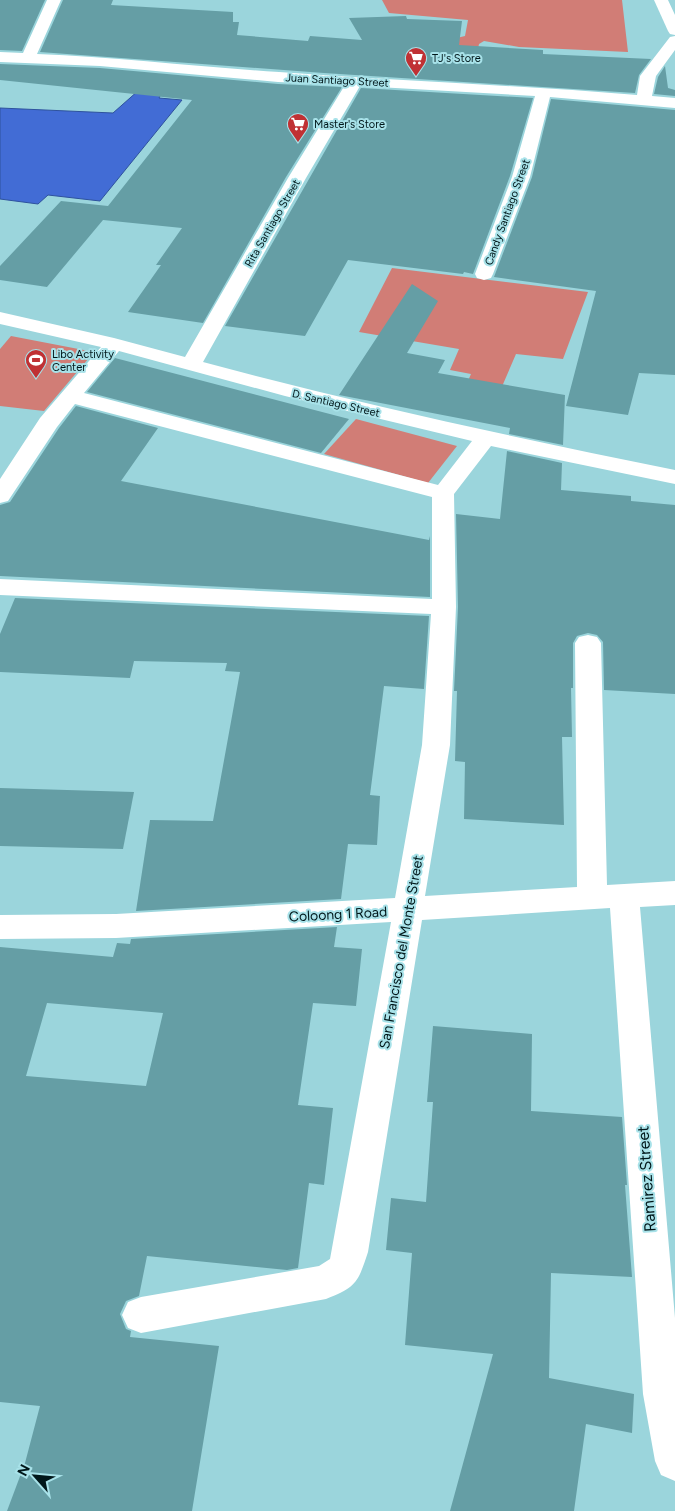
<svg xmlns="http://www.w3.org/2000/svg" width="675" height="1511" font-family="Figtree,sans-serif">
  <style>
    .green { fill: #d17d76 }
    .water { fill: #426cd5; stroke: #2e529d }
    .building { fill: #659ea5; fill-rule: evenodd }
    .lines { fill: none; stroke-linecap: round; stroke-linejoin: round }
    .street { fill: #fff; fill-rule: evenodd }
    .labels { text-anchor: middle; stroke-width: 4; stroke-linejoin: round; paint-order: stroke }
    .far-poi-label { font-size: 11px; fill: #01171a; stroke: #a8e2e9; text-anchor: start }
    .far-street-label { font-size: 11px; fill: #01171a; stroke: #a8e2e9 }
    .street-label { font-size: 14px; fill: #01171a; stroke: #a8e2e9 }
    .near-street-label { font-size: 16px; fill: #01171a; stroke: #a8e2e9 }
  </style>
  <rect width="100%" height="100%" fill="#9bd5dc"/>
  <g class="green">
    <polygon points="382,0 622,0 628,52 519,47 484,41 479,44 476,58 444,41 465,36 468,20 389,13"/>
    <polygon points="392,268 588,292 563,359 516,354 488,419 454,413 471,374 450,370 459,349 359,332"/>
    <polygon points="11,336 94,352 44,411 0,406 0,349"/>
    <polygon points="356,419 457,446 428,483 324,454"/>
  </g>
  <polygon class="water" points="139,90 162,92 159,98 182,100 100,201 48,195 38,204 0,199 0,108 113,113"/>
  <g class="building">
    <polygon points="0,0 45,0 22,51 0,50"/>
    <polygon points="63,0 113,0 111,5 233,12 233,22 239,22 237,35 308,41 310,36 362,40 349,18 406,16 407,19 462,21 459,45 543,50 543,54 651,59 639,75 635,93 324,73 40,52"/>
    <polygon points="0,64 100,68 278,84 342,87 286,177 203,323 128,312 161,265 156,265 182,228 103,220 47,287 0,280 0,266 61,201 108,206 192,100 0,80"/>
    <polygon points="665,66 668,88 675,90 675,96 654,94 658,77"/>
    <polygon points="361,88 533,98 510,176 473,274 464,272 463,274 348,260 305,336 225,326"/>
    <polygon points="551,99 675,110 675,375 639,373 628,415 566,406 596,291 494,277 532,177"/>
    <polygon points="412,284 438,301 407,353 445,360 438,373 565,395 563,445 509,434 510,428 339,395"/>
    <polygon points="115,358 349,419 321,453 87,392"/>
    <polygon points="76,406 158,428 121,481 429,540 430,536 430,597 0,576 0,505 10,502 59,428"/>
    <polygon points="507,451 562,463 561,490 631,496 631,501 675,505 675,694 604,690 603,642 597,635 588,633 577,636 573,643 573,688 571,688 572,737 562,737 564,825 464,819 465,762 455,761 457,691 454,691 458,607 456,514 500,519"/>
    <polygon points="15,598 429,616 424,689 384,686 370,795 380,796 377,845 348,844 341,899 136,911 150,820 213,821 240,672 225,671 227,663 134,661 130,678 0,672 0,634"/>
    <polygon points="0,788 134,792 123,849 0,846"/>
    <path d="M337,927L334,947L362,949L356,1006L313,1003L298,1105L333,1108L324,1185L309,1183L298,1268L287,1270L147,1256L139,1296L126,1301L120,1314L126,1329L131,1331L130,1337L219,1346L192,1511H7L25,1463L40,1406L0,1402V947L113,957L117,943L130,944L131,939ZM47,1003L163,1013L146,1086L26,1076Z"/>
    <polygon points="433,1026 532,1034 531,1111 622,1117 627,1185 625,1185 632,1277 551,1273 549,1378 634,1394 632,1433 586,1424 574,1511 450,1511 493,1354 405,1345 412,1253 386,1250 391,1198 426,1202 433,1102 427,1102"/>
  </g>
  <g class="lines">
    <g class="street">
      <path d="M47,0H61L37,54C118,57 198,67 279,72C398,81 518,85 637,95L640,76L670,37L675,36V50L656,76L652,96L675,98V108L550,97L530,177L493,274L491,278L484,280L477,278L475,274L512,177L535,96L360,86L306,178L203,362C359,404 517,438 675,470V484L491,446L454,494L456,607L450,745L425,896L577,887L575,643L579,637L588,635L597,637L601,643L607,885L675,881V905L640,907L675,1318V1481L661,1475L655,1461L643,1394L610,908L422,920L368,1252C358,1282 357,1287 326,1299L141,1333L128,1328L122,1315L128,1302L141,1297L319,1266L330,1259L391,922L116,938L0,939V915L116,914L395,898L422,745L431,614L0,595V579L432,599V497L75,404L57,427L8,501L0,503V479L40,418L101,347L0,324V312L114,338L185,357L288,178L345,85L278,82L100,66L0,62V52L23,53ZM119,351L285,396L472,441L438,485L84,393Z"/>
      <polygon points="654,0 668,0 675,15 675,35 670,34 668,31"/>
    </g>
  </g>
  <defs>
    <g id="supermarket-pin" transform="scale(1.125)"><path d="M0 17L-7.5 6A9.5 9.5 0 1 1 7.5 6Z" fill="#c03134" stroke="#a8e2e9"/><path d="M-6-5.5h2.5l.6 2H6L4.5 2H-2.5L-4.4-4H-6ZM-1.5 3.2a1.3 1.3 0 1 0 .1 0ZM3 3.2a1.3 1.3 0 1 0 .1 0Z" fill="#fff"/></g>
    <g id="stadium-pin" transform="scale(1.125)"><path d="M0 17L-7.5 6A9.5 9.5 0 1 1 7.5 6Z" fill="#c03134" stroke="#a8e2e9"/><path d="M0-5a6.5 5 0 1 0 0 10a6.5 5 0 1 0 0-10ZM-3.5-1.8h7v3.6h-7Z" fill="#fff"/></g>
  </defs>
  <g fill-rule="evenodd">
    <use href="#supermarket-pin" x="416" y="58"/>
    <use href="#supermarket-pin" x="298" y="124"/>
    <use href="#stadium-pin" x="36" y="360"/>
  </g>
  <g class="labels">
    <g class="far-poi-label">
      <text x="432" y="62">TJ's Store</text>
      <text x="314" y="128">Master's Store</text>
      <text x="52" y="358">Libo Activity<tspan x="52" dy="13">Center</tspan></text>
    </g>
    <g class="far-street-label">
      <text transform="translate(337 80) rotate(3)" y="4">Juan Santiago Street</text>
      <text transform="translate(507 212) rotate(-70)" y="4">Candy Santiago Street</text>
      <text transform="translate(272 223) rotate(-60)" y="4">Rita Santiago Street</text>
      <text transform="translate(336 403) rotate(13)" y="4">D. Santiago Street</text>
    </g>
    <g class="street-label">
      <text transform="translate(338 914) rotate(-3)" y="5">Coloong 1 Road</text>
      <text transform="translate(401 952) rotate(-80)" y="5">San Francisco del Monte Street</text>
    </g>
    <g class="near-street-label">
      <text transform="translate(646 1179) rotate(-94)" y="6">Ramirez Street</text>
    </g>
  </g>
  <g transform="translate(35 1476) rotate(297)" stroke="#a8e2e9" stroke-width="4" paint-order="stroke">
  <path d="M0-4L9 19L0 12L-9 19Z" fill="#01171a"/>
  <text y="-8" font-size="14" font-weight="bold" text-anchor="middle" fill="#01171a">N</text>
  </g>
</svg>
